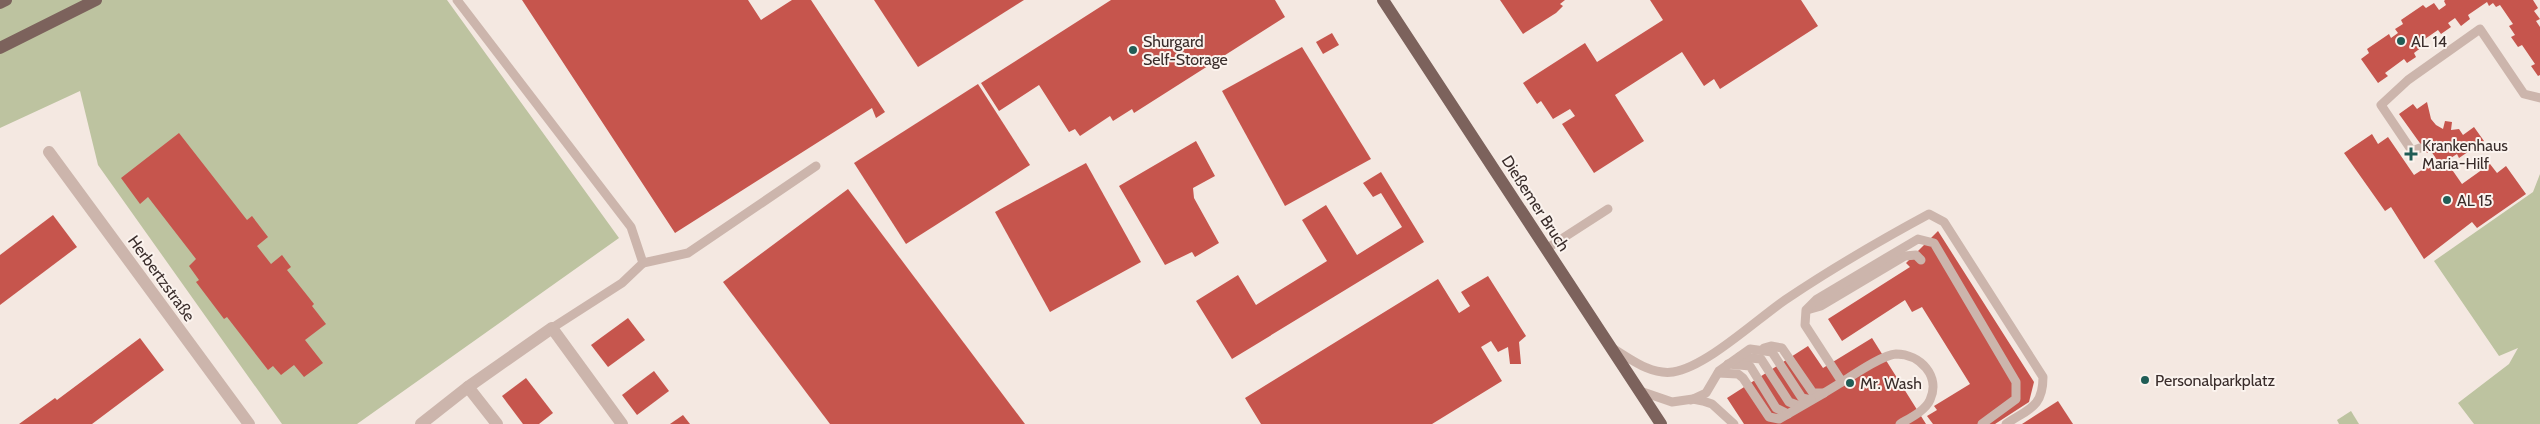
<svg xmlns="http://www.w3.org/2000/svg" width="2540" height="424" font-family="Cabin,sans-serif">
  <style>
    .green { fill: #bdc3a0 }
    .building { fill: #c6554d }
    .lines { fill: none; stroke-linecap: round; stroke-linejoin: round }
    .service { stroke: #ccb5ac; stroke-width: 9 }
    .minor { stroke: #ccb5ac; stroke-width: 12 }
    .primary { stroke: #7c625c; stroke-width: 12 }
    .poi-dot { fill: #205d56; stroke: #fbf3ee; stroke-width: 2 }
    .labels { text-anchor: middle; stroke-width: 4; stroke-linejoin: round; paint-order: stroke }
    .poi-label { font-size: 16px; fill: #3a2d2b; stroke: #fbf3ee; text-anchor: start }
    .street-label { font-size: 16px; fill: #3a2d2b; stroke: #fbf3ee }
  </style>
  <rect width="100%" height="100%" fill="#f4e8e1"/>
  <g class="green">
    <polygon points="0,0 447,0 619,238 357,424 282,424 98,165 80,91 0,128"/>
    <polygon points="2540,174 2540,424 2474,424 2458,403 2509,364 2518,348 2499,356 2434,261 2533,192"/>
    <polygon points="2351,411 2359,424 2339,424 2337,420"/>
  </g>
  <g class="building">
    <polygon points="522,0 748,0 761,20 792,0 811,0 885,112 876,118 872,108 675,233"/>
    <polygon points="874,0 1024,0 918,67"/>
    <polygon points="1111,0 1275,0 1285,17 1134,113 1132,109 1113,121 1110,116 1080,136 1075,129 1069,132 1039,85 999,111 981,83"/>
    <polygon points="1500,0 1565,0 1560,4 1563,6 1556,13 1523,34"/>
    <polygon points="1650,0 1801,0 1818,26 1720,89 1714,79 1704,86 1682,52 1615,95 1644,141 1594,173 1562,124 1575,116 1570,109 1553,119 1541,101 1537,104 1523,83 1585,43 1597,62 1663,20"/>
    <polygon points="2445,0 2533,0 2538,8 2534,11 2540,19 2536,21 2540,27 2540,75 2538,76 2531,66 2535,64 2522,45 2518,47 2511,37 2515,35 2509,26 2513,24 2500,5 2496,7 2493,3 2489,6 2487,2 2468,15 2470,19 2461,26 2455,18 2448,23 2451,27 2441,34 2438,30 2419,43 2422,47 2414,53 2416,57 2407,63 2404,59 2385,73 2388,76 2378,83 2361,59 2369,53 2367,49 2389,34 2391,38 2398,33 2395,29 2403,24 2401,20 2423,5 2426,8 2434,3 2439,10 2446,5 2444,1"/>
    <polygon points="1332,33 1339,45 1323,54 1316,42"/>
    <polygon points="1302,47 1371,159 1285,206 1222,91"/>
    <polygon points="978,84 1030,165 906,244 854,163"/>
    <polygon points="2427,102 2431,119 2436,125 2443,129 2445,121 2452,122 2451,130 2459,129 2463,135 2474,127 2484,141 2459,158 2457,154 2446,161 2462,184 2490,164 2497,173 2506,166 2526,194 2477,228 2472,222 2424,259 2391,207 2385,211 2344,153 2372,134 2378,144 2388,137 2414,175 2437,160 2431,151 2427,153 2399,114 2413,104 2417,109"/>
    <polygon points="179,133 247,220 252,216 268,237 257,246 271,264 282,255 291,267 287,270 314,304 312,306 326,324 305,340 323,363 304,377 294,365 281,375 273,366 268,370 227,317 224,319 196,282 199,280 189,266 196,259 148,197 140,204 121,178"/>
    <polygon points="1196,141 1215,176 1193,188 1194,198 1219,243 1195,257 1192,252 1165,265 1119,186"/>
    <polygon points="1086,163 1141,262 1050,312 995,212"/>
    <polygon points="1381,172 1424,242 1232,359 1196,301 1238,275 1256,305 1327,261 1302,220 1326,205 1357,255 1402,227 1381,193 1373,197 1363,183"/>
    <polygon points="848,189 1025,424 830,424 723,282"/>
    <polygon points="53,215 77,247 0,305 0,255"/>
    <polygon points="1938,231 2034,382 2029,402 1995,424 1933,424 1927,416 1937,410 1934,406 1970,384 1922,307 1912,312 1905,300 1842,341 1828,319 1910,267 1906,263"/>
    <polygon points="1488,276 1526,336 1519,342 1521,364 1510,364 1508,347 1498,352 1491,341 1481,347 1502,381 1432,424 1261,424 1245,398 1438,279 1459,313 1470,306 1461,292"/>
    <polygon points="628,318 645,340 608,367 591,345"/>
    <polygon points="140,338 164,370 92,424 19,424 55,398 57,400"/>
    <polygon points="1872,338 1926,424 1744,424 1727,398 1808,346 1823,368"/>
    <polygon points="654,371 669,391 637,415 622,395"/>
    <polygon points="526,378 553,413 539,424 523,424 502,396"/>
    <polygon points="2058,401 2073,424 2022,424"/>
    <polygon points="683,415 690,424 670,424"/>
  </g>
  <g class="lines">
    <g class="service">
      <polyline points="457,0 631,227 643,263 622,283 552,328"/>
      <polyline points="2420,148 2412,151 2381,105 2408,80 2480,29 2524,94 2540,98"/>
      <polyline points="1546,249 1608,209"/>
      <polyline points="643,263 688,253 816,166"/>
      <polyline points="1807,310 1821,306 1905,256 1916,255 1921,260"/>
      <polyline points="1764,348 1771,346 1782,348 1813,393 1824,393 1842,382"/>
      <path d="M1614,349C1632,360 1651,375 1673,372C1706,367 1756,320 1785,300C1831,269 1879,241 1929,214L1944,222L2043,377C2043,408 2028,409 2006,424"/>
      <polyline points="1739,357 1761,359 1789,402 1800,406"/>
      <polyline points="1728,364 1750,366 1776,408 1788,414"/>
      <polyline points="1718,373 1738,374 1743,378 1769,417 1779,419 1824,393"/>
      <polyline points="1640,391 1672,402 1693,399 1703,401 1712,404 1734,424"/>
      <polyline points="1691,400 1706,393 1719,371 1750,349 1772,352 1802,398 1811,400"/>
      <path d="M1900,424C1910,418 1925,411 1930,400C1941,376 1920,354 1896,354C1882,355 1855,374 1842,382L1805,325L1806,310L1817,299L1918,239L1934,243L2016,382V399L1982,424"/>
    </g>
    <g class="minor">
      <polyline points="49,152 249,424"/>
      <polyline points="468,387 497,424"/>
      <polyline points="421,424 468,387 552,328 622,424"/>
    </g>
    <g class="primary">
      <polyline points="1383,0 1661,424"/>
      <polyline points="0,3 6,0"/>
      <polyline points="0,48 96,0"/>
    </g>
  </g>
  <g class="poi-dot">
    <circle cx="2401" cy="41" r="5"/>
    <circle cx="1133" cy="50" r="5"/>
    <path d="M2408.5 146.5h5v5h5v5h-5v5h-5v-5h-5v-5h5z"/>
    <circle cx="2447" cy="200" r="5"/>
    <circle cx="2145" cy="380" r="5"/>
    <circle cx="1850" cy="383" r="5"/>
  </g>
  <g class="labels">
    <g class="poi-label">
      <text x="1143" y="47">Shurgard<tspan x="1143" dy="18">Self-Storage</tspan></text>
      <text x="2411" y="47">AL 14</text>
      <text x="2422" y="151">Krankenhaus<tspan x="2422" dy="18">Maria-Hilf</tspan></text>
      <text x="2457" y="206">AL 15</text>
      <text x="2155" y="386">Personalparkplatz</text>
      <text x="1860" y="389">Mr. Wash</text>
    </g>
    <g class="street-label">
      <text transform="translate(1536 203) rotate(57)" y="6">Dießemer Bruch</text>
      <text transform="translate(162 278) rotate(54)" y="6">Herbertzstraße</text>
    </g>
  </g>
</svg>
